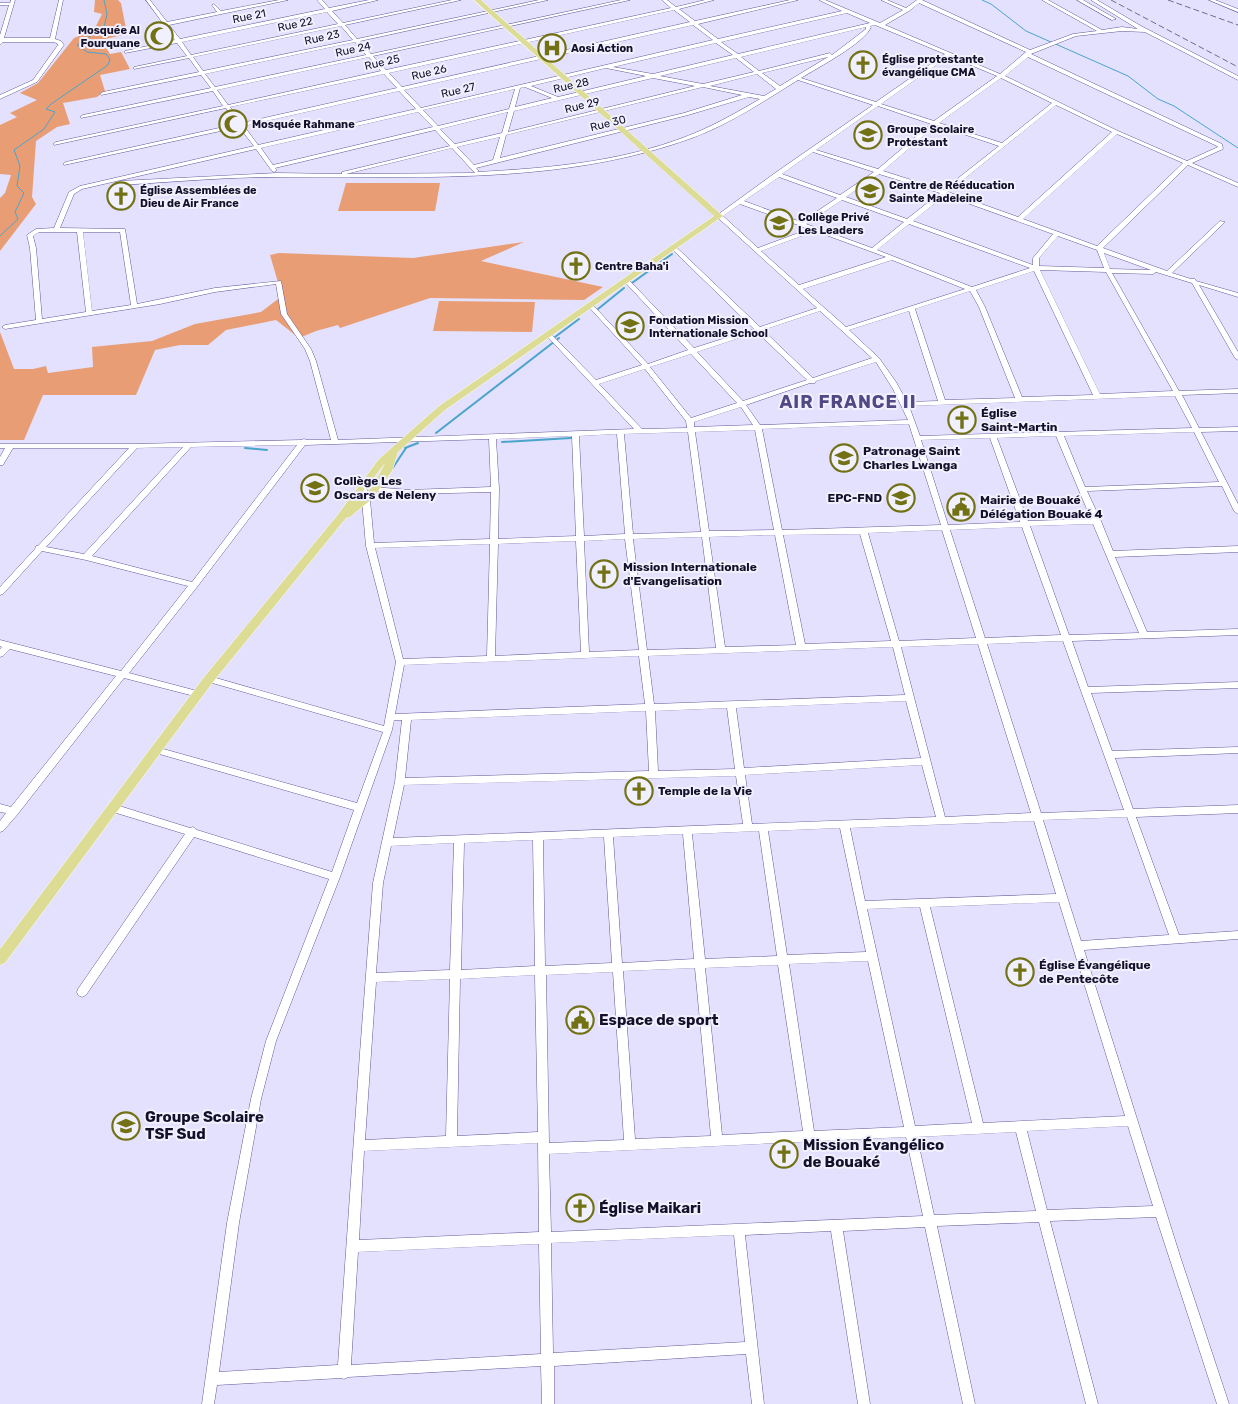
<svg xmlns="http://www.w3.org/2000/svg" width="1238" height="1404" font-family="Rubik,sans-serif">
  <style>
    .green { fill: #e99d74 }
    .lines { fill: none; stroke-linecap: round; stroke-linejoin: round }
    .stream-far1 { stroke: #4ba4ca; stroke-width: 1 }
    .stream { stroke: #4ba4ca; stroke-width: 2 }
    .minor-casing { stroke: #625997; stroke-width: 1 }
    .major-casing { stroke: #fff; stroke-width: 1 }
    .minor { fill: #fff; fill-rule: evenodd }
    .major { fill: #dcdc95; fill-rule: evenodd }
    .rail { stroke: #716d88; stroke-width: 1; stroke-dasharray: 6 3; stroke-linecap: butt }
    .labels { text-anchor: middle; stroke-width: 4; stroke-linejoin: round; paint-order: stroke }
    .far-street-label { font-size: 11px; fill: #141029; stroke: #f1f0fe }
    .far-poi-label { font-size: 11px; font-weight: bold; fill: #141029; stroke: #f1f0fe; text-anchor: start }
    .poi-label { font-size: 12px; font-weight: bold; fill: #141029; stroke: #f1f0fe; text-anchor: start }
    .near-poi-label { font-size: 15px; font-weight: bold; fill: #141029; stroke: #f1f0fe; text-anchor: start }
    .district-label { font-size: 18px; font-weight: bold; letter-spacing: 1px; fill: #524885; stroke: #f1f0fe }
  </style>
  <rect width="100%" height="100%" fill="#e3e1fe"/>
  <g class="green">
    <polygon points="95,0 118,0 121,3 127,34 101,40 110,54 121,52 130,69 100,75 105,91 97,97 63,103 70,124 57,127 36,141 32,197 36,204 0,251 0,198 5,193 11,175 0,174 0,125 17,117 10,113 37,100 20,93 38,83 74,38 94,30 102,14 94,12"/>
    <polygon points="346,183 440,183 435,211 338,211"/>
    <polygon points="524,242 481,261 603,287 584,300 430,298 340,328 338,325 316,331 299,338 276,320 226,330 208,345 180,345 155,350 136,395 43,395 24,440 0,440 0,332 14,369 33,369 46,366 48,373 93,367 92,347 152,341 195,324 261,312 282,296 270,255 279,253 413,258"/>
    <polygon points="439,301 535,302 532,332 433,331"/>
  </g>
  <g class="lines">
    <g class="stream-far1">
      <polyline points="982,0 991,4 1026,31 1128,76 1158,99 1174,106 1238,148"/>
      <polyline points="0,236 18,219 15,212 24,193 17,186 20,166 14,150 44,129 55,112 46,109 51,104 108,65 110,59 106,54 87,52 77,45 104,27 107,14 104,0"/>
    </g>
    <g class="stream">
      <polyline points="632,283 672,254"/>
      <polyline points="598,309 624,288"/>
      <polyline points="555,337 579,319"/>
      <polyline points="436,433 559,338"/>
      <polyline points="502,442 571,438"/>
      <polyline points="245,448 267,450"/>
      <polyline points="405,448 418,443"/>
      <polyline points="392,469 406,448"/>
    </g>
    <g class="minor-casing">
      <g id="minor">
        <polygon points="11,0 15,0 4,38 50,38 59,0 63,0 55,39 61,41 64,45 37,82 0,99 0,95 33,80 58,45 57,43 52,42 3,42 0,45 0,35 9,5 0,5 0,3 10,3"/>
        <path d="M146,0H150L167,22L217,12L212,5L214,4L221,11L279,0H288L169,25L180,39L325,9L317,0H322L329,8L369,0H378L332,11L343,23L452,0H461L345,25L357,39L539,0H548L360,41L371,54L621,0H630L373,56L386,70L671,8L662,0H667L676,7L705,0H714L679,9L695,21L790,0H798L698,24L718,39L842,11L819,0H825L880,23L903,10L881,0H887L906,8L917,0H922L1030,50L1073,34L1097,31L1042,0H1048L1102,30L1122,27L1138,29L1091,0H1097L1141,26L1238,76V80L1236,79L1145,32L1122,31L1076,36L1031,54L1222,144L1223,149L1192,163L1238,183V187L1188,165L1103,248L1167,271L1220,221L1225,222L1172,273L1191,279H1195L1196,281L1238,293V297L1199,285L1238,352V360L1235,358L1192,283L1156,272L1153,274L1112,273L1179,391L1238,389V393L1182,395L1199,428L1238,427V431L1201,432L1238,504V514L1234,511L1222,486L1087,491L1101,521L1113,551L1238,546V552L1115,557L1147,632L1238,629V635L1072,641L1088,687L1238,682V688L1091,693L1112,751L1238,747V753L1115,758L1133,809L1238,805V813L1136,817L1179,935L1238,931V939L1084,950L1180,1256L1229,1404H1217L1156,1217L1050,1221L1098,1404H1086L1039,1222L937,1226L975,1404H963L925,1227L843,1231L870,1404H858L831,1231L745,1235L764,1404H752L746,1354L554,1366V1404H542L541,1366L348,1377L344,1379L341,1378L217,1385L214,1404H202L227,1223L251,1099L266,1041L329,879L194,837L86,995L82,997L78,995L77,992L78,989L185,834L110,811L108,808L110,805L113,804L190,828L193,827L197,830L332,872L354,810L156,753L153,752L151,750L153,748L156,747L357,803L383,732L209,682L205,679L209,676L384,726L396,662L366,546L362,500L358,486L362,484H365L370,500L374,543L490,539L491,492L409,494L376,491L372,489L373,487L409,490L491,487L489,439L305,445L197,587L129,673L201,692L202,694L201,696L198,697L124,678L17,815L3,831L0,832V821L6,813L0,812V804L11,807L116,676L10,649L3,656L0,657V649L2,647L0,646V640L121,671L188,586L86,560L42,551L3,594L0,595V587L35,549L36,546H38L129,448H13L3,465H0V457L5,448H0V444H135L301,440L304,439L307,440H331L310,361L305,349L281,314L276,284L215,292L160,304L5,329L2,327L5,325L36,320L30,248L27,235L36,229L54,228L69,192L80,186L254,146L239,127L64,165V163L66,162L237,124L226,108L54,145V143L56,142L223,106L213,91L81,118V116L83,115L211,88L201,75L101,95L100,94L103,92L199,72L189,58L134,69V67L187,56L177,43L125,53V51L175,40ZM919,3L1026,52L1000,74L885,25L909,11ZM674,10L690,22L402,87L389,73ZM327,12L338,24L191,55L182,42ZM847,13L870,23L738,54L721,42ZM693,25L713,40L421,108L404,90ZM875,25L945,54L876,102L801,78C817,68 865,43 871,27L870,26ZM341,26L353,40L203,71L193,57ZM866,27V29L832,55L830,53L759,71L741,57ZM355,42L366,55L215,87L205,74ZM716,43L733,55L653,74L613,67ZM949,56L997,76L934,121L881,104ZM369,57L381,71L228,105L217,90ZM828,57L780,86L762,73ZM1028,57L1217,146L1218,147L1187,161L1118,131L1005,76ZM736,58L754,72L703,84L660,76ZM606,68L646,76L558,97L531,86ZM384,74L397,88L242,123L230,107ZM757,74L776,89L764,96L710,86ZM653,78L695,86L508,132L514,111ZM1001,78L1052,103L1002,143L939,123ZM798,80L873,105L775,173L716,216L817,308L760,327L675,246H671V248L754,329L694,348L628,279L626,278L623,280L624,281L688,350L648,364L592,304H588V306L642,365L596,380L550,333L548,332L545,334L634,429L338,440L316,361L311,349L287,314L281,281L215,288L137,304L125,229L60,228L74,194L82,189L256,149L272,171L274,172L277,170L275,168L435,130L450,146L342,172V174L277,173L120,181L117,183L120,185C173,182 226,177 279,177C417,176 559,186 692,138C730,124 764,101 798,80ZM525,87L552,98L515,107L520,88ZM703,87L742,95L684,113L500,158L506,135ZM515,89L509,109L438,126L423,110ZM399,91L416,109L258,145L244,126ZM749,97L760,99C741,110 722,121 702,130C632,161 553,168 477,172L479,171L476,168L688,115ZM1056,105L1112,132L1018,217L948,192ZM878,106L931,124L878,169L816,150ZM418,112L433,127L273,165L261,148ZM508,112L502,133L455,144L440,129ZM936,125L999,146L943,190L883,171ZM1117,134L1183,163L1097,246L1023,219ZM500,137L493,160L474,165L457,147ZM452,148L475,173L346,174ZM813,152L874,172L840,195L782,174ZM879,174L940,193L907,219L846,197ZM779,177L837,198L801,222L744,201ZM945,195L1053,234L1033,258V265L913,221ZM842,200L904,222L872,248L806,224ZM740,204L809,229L758,248L723,216ZM909,224L1030,268L972,287L877,250ZM815,231L886,257L799,285L761,251ZM39,232H77L86,312L42,319L36,248L33,236ZM83,232H120L131,305L92,311ZM1058,236L1097,250L1104,268L1039,266V258ZM1104,253L1151,270L1110,269ZM892,260L965,289L846,327L803,289ZM1040,270L1106,272L1173,391L1100,394ZM1034,271L1093,395L1022,397L985,307L976,290ZM970,291L979,307L1015,398L945,400L915,309ZM820,311L872,358L813,378L763,330ZM909,311L938,401L907,402L896,382L879,358L849,330ZM757,332L807,380L743,401L697,352ZM691,354L737,403L691,418L650,367ZM876,362L893,389L908,420L760,425L746,405L810,383H815L816,381ZM645,369L686,421L687,428L642,429L599,384ZM1175,396L1192,428L920,436L909,406ZM741,407L753,425L694,427V422ZM909,424L941,525L782,530L762,429ZM755,430L774,530L709,531L695,432ZM688,432L701,532L633,534L624,434ZM1194,432L1219,482L1085,487L1064,436ZM617,434L625,534L584,536L579,436ZM572,436L576,536L498,539L499,489L496,439ZM1056,436L1091,519L1028,521L997,438ZM990,438L1020,522L948,525L921,440ZM297,445L192,582L92,556L191,447ZM183,447L84,554L46,547L137,448ZM1093,524L1139,633L1069,635L1030,526ZM1022,527L1061,635L985,638L950,530ZM942,530L976,638L899,641L868,533ZM860,534L891,641L805,644L783,535ZM775,535L796,645L725,647L709,537ZM702,537L716,648L647,650L633,539ZM625,539L639,650L589,652L584,541ZM576,541L581,652L495,656L498,544ZM490,544L487,656L403,659L375,548ZM1063,641L1124,810L1041,813L987,644ZM978,644L1031,813L945,817L901,647ZM893,647L905,695L654,704L648,656ZM639,656L645,704L395,714L404,665ZM906,701L921,758L744,768L736,708ZM727,708L735,769L658,771L655,711ZM646,711L649,771L405,778L411,720ZM394,720H402L395,782L373,883L360,1053L338,1365L219,1372L239,1223L261,1099L276,1041L340,877L392,730ZM922,765L936,817L752,824L745,775ZM736,776L743,824L393,838L404,785ZM1127,817L1169,935L1081,941L1043,820ZM1034,821L1056,894L865,901L850,828ZM840,828L866,952L787,955L768,831ZM759,831L777,956L705,959L692,834ZM683,834L694,959L622,963L613,837ZM604,837L612,963L545,966L543,840ZM533,840L535,966L461,970L464,843ZM454,843L450,970L376,973L383,883L391,846ZM1059,902L1125,1116L983,1123L930,907ZM920,907L972,1123L915,1126L867,909ZM868,961L904,1127L814,1131L789,964ZM778,965L803,1131L722,1135L705,968ZM695,968L711,1136L635,1139L623,971ZM613,972L624,1140L549,1143L546,975ZM535,975L538,1132L457,1136L460,979ZM450,979L446,1136L365,1140L376,982ZM1128,1126L1153,1206L1047,1210L1027,1131ZM1016,1132L1036,1211L934,1215L917,1137ZM906,1137L923,1216L551,1232L549,1154ZM538,1143L539,1232L359,1240L364,1151ZM734,1235L745,1342L553,1353L551,1243ZM539,1244L541,1354L351,1365L358,1252Z"/>
        <polygon points="1077,0 1083,0 1116,19 1112,20"/>
        <polygon points="1209,0 1215,0 1238,9 1238,12"/>
      </g>
    </g>
    <g class="major-casing">
      <path id="major" d="M474,0H481L723,216L445,410L398,452L392,471L374,497L350,517L346,518L213,682L5,963L0,965V949L205,676L336,517L379,459L439,406L714,216ZM385,463L373,486L356,502L358,498Z"/>
    </g>
    <use href="#minor" class="minor"/>
    <use href="#major" class="major"/>
    <g class="rail">
      <polyline points="1111,0 1238,67"/>
      <polyline points="1168,0 1238,25"/>
    </g>
  </g>
  <defs>
    <g id="mosque-ring" transform="scale(1.4375)"><circle r="9.5" fill="#f1f0fe" stroke="#727114" stroke-width="1.5"/><path d="M3.5-4.9A6 6 0 1 0 3.5 4.9A5 5 0 1 1 3.5-4.9Z" fill="#727114"/></g>
    <g id="hospital-ring" transform="scale(1.4375)"><circle r="9.5" fill="#f1f0fe" stroke="#727114" stroke-width="1.5"/><path d="M-5-5h3v3.5h4V-5h3V5h-3V1.5h-4V5h-3Z" fill="#727114"/></g>
    <g id="church-ring" transform="scale(1.4375)"><circle r="9.5" fill="#f1f0fe" stroke="#727114" stroke-width="1.5"/><path d="M-1.2-6h2.4v3.5h3.3v2.4h-3.3V6h-2.4V-.1h-3.3v-2.4h3.3Z" fill="#727114"/></g>
    <g id="school-ring" transform="scale(1.4375)"><circle r="9.5" fill="#f1f0fe" stroke="#727114" stroke-width="1.5"/><path d="M0-5L7-2L0 1L-7-2ZM-4 1L0 2.5L4 1V4Q0 6-4 4Z" fill="#727114"/></g>
    <g id="civic-ring" transform="scale(1.4375)"><circle r="9.5" fill="#f1f0fe" stroke="#727114" stroke-width="1.5"/><path d="M-.6-6.5H3V-4.5H.6V-3L4-1V1h2V6H-6V1h2V-1L-.6-3ZM-1.2 2.5V6h2.4V2.5Z" fill="#727114"/></g>
  </defs>
  <g fill-rule="evenodd">
    <use href="#mosque-ring" x="159" y="36"/>
    <use href="#hospital-ring" x="552" y="48"/>
    <use href="#church-ring" x="863" y="65"/>
    <use href="#mosque-ring" x="233" y="124"/>
    <use href="#school-ring" x="868" y="135"/>
    <use href="#school-ring" x="870" y="191"/>
    <use href="#church-ring" x="121" y="196"/>
    <use href="#school-ring" x="779" y="223"/>
    <use href="#church-ring" x="576" y="266"/>
    <use href="#school-ring" x="630" y="326"/>
    <use href="#church-ring" x="962" y="420"/>
    <use href="#school-ring" x="844" y="458"/>
    <use href="#school-ring" x="315" y="488"/>
    <use href="#school-ring" x="901" y="498"/>
    <use href="#civic-ring" x="961" y="507"/>
    <use href="#church-ring" x="604" y="574"/>
    <use href="#church-ring" x="639" y="791"/>
    <use href="#church-ring" x="1020" y="972"/>
    <use href="#civic-ring" x="580" y="1020"/>
    <use href="#school-ring" x="126" y="1126"/>
    <use href="#church-ring" x="784" y="1154"/>
    <use href="#church-ring" x="580" y="1208"/>
  </g>
  <g class="labels">
    <g class="far-street-label">
      <text transform="translate(249 16) rotate(-11)" y="4">Rue 21</text>
      <text transform="translate(295 24) rotate(-12)" y="4">Rue 22</text>
      <text transform="translate(322 37) rotate(-12)" y="4">Rue 23</text>
      <text transform="translate(353 49) rotate(-12)" y="4">Rue 24</text>
      <text transform="translate(382 62) rotate(-13)" y="4">Rue 25</text>
      <text transform="translate(429 72) rotate(-13)" y="4">Rue 26</text>
      <text transform="translate(571 85) rotate(-13)" y="4">Rue 28</text>
      <text transform="translate(458 90) rotate(-13)" y="4">Rue 27</text>
      <text transform="translate(582 105) rotate(-14)" y="4">Rue 29</text>
      <text transform="translate(608 123) rotate(-14)" y="4">Rue 30</text>
    </g>
    <g class="far-poi-label">
      <text x="140" y="34" text-anchor="end">Mosquée Al<tspan x="140" dy="13">Fourquane</tspan></text>
      <text x="571" y="52">Aosi Action</text>
      <text x="882" y="63">Église protestante<tspan x="882" dy="13">évangélique CMA</tspan></text>
      <text x="252" y="128">Mosquée Rahmane</text>
      <text x="887" y="133">Groupe Scolaire<tspan x="887" dy="13">Protestant</tspan></text>
      <text x="889" y="189">Centre de Rééducation<tspan x="889" dy="13">Sainte Madeleine</tspan></text>
      <text x="140" y="194">Église Assemblées de<tspan x="140" dy="13">Dieu de Air France</tspan></text>
      <text x="798" y="221">Collège Privé<tspan x="798" dy="13">Les Leaders</tspan></text>
      <text x="595" y="270">Centre Baha'i</text>
      <text x="649" y="324">Fondation Mission<tspan x="649" dy="13">Internationale School</tspan></text>
    </g>
    <g class="poi-label">
      <text x="981" y="417">Église<tspan x="981" dy="14">Saint-Martin</tspan></text>
      <text x="863" y="455">Patronage Saint<tspan x="863" dy="14">Charles Lwanga</tspan></text>
      <text x="334" y="485">Collège Les<tspan x="334" dy="14">Oscars de Neleny</tspan></text>
      <text x="882" y="502" text-anchor="end">EPC-FND</text>
      <text x="980" y="504">Mairie de Bouaké<tspan x="980" dy="14">Délégation Bouaké 4</tspan></text>
      <text x="623" y="571">Mission Internationale<tspan x="623" dy="14">d'Evangelisation</tspan></text>
      <text x="658" y="795">Temple de la Vie</text>
      <text x="1039" y="969">Église Évangélique<tspan x="1039" dy="14">de Pentecôte</tspan></text>
    </g>
    <g class="near-poi-label">
      <text x="599" y="1025">Espace de sport</text>
      <text x="145" y="1122">Groupe Scolaire<tspan x="145" dy="17">TSF Sud</tspan></text>
      <text x="803" y="1150">Mission Évangélico<tspan x="803" dy="17">de Bouaké</tspan></text>
      <text x="599" y="1213">Église Maikari</text>
    </g>
    <g class="district-label">
      <text x="848" y="408">AIR FRANCE II</text>
    </g>
  </g>
</svg>
